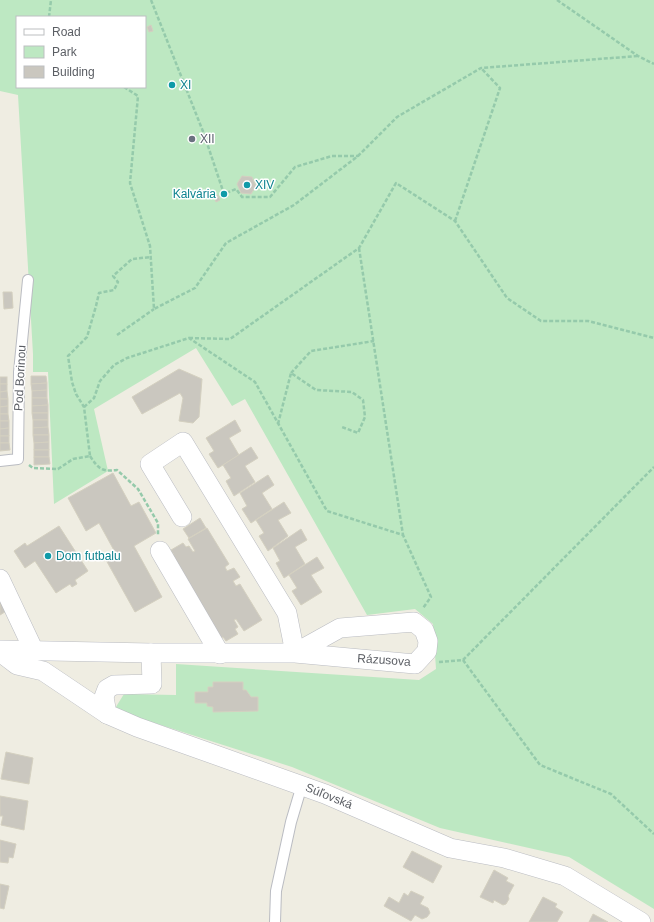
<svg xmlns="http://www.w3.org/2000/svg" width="654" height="922" font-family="Helvetica,sans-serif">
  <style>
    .green { fill: #bde8c2; fill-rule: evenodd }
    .building { fill: #cac7bf; stroke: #d4d0c0 }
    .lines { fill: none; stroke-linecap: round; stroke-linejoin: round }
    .lane-casing { stroke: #babcc2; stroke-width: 12 }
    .street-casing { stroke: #babcc2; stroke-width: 20 }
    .path { stroke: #95caab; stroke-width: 2.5; stroke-dasharray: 4 2; stroke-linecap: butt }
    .lane { stroke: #fff; stroke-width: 10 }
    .street { stroke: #fff; stroke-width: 19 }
    .culture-dot { fill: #0f9aa8; stroke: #fff; stroke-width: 1.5 }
    .worship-dot { fill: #6b7280; stroke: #fff; stroke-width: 1.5 }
    .labels { text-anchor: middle; stroke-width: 3; stroke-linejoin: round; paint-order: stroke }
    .culture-label { font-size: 12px; fill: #0d838f; stroke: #fff; text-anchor: start }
    .worship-label { font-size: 12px; fill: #5b616d; stroke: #fff; text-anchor: start }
    .street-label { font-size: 12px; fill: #5b5e64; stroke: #fff }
  </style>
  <rect width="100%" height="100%" fill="#efede2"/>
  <path class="green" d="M0,0H654V909L569,857L440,828L292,767L114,710L124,694L176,695V664L419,680L436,669L433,624L415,609L367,615L245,399L232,406L196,348L94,409L108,471L54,504L48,372H33V354L18,95L0,91ZM17,17H145V87H17Z"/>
  <g class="building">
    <polygon points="151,25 153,31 149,32 147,27"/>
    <polygon points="173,81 175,87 171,89 169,83"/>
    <polygon points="242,176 252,177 256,186 251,194 241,193 237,184"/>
    <polygon points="218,195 220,200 216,202 213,196"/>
    <polygon points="3,292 12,292 13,308 4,309"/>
    <polygon points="179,369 202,379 199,417 193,423 179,421 183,398 180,393 142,414 132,397"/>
    <polygon points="31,376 46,376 47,383 31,384"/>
    <rect x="0" y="377" width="7" height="7"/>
    <polygon points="47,383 47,390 32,391 31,384"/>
    <polygon points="0,384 7,384 7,391 0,392"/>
    <polygon points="47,390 47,398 32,398 32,391"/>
    <polygon points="7,391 8,399 0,399 0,392"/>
    <polygon points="32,398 47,398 48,405 32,406"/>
    <polygon points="0,399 8,399 8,406 0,407"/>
    <polygon points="48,405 48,413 32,413 32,406"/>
    <polygon points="8,406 8,414 0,414 0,407"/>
    <polygon points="32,413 48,413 48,420 33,420"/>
    <polygon points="0,414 8,414 9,421 0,421"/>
    <polygon points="33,420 48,420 48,427 33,428"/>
    <polygon points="235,420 241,431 229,438 239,455 218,468 209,454 214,451 206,438"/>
    <polygon points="0,421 9,421 9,428 0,429"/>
    <polygon points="48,427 49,435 33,435 33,428"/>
    <polygon points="9,428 9,436 0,436 0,429"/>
    <polygon points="33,435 49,435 49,442 34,443"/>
    <rect x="0" y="436" width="9" height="7"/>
    <polygon points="49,442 49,450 34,450 34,443"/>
    <polygon points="0,443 9,443 10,450 0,451"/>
    <polygon points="251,447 258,458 245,466 255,482 234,496 226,481 231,478 223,465"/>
    <rect x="34" y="450" width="15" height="7"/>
    <polygon points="34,457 49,457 50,464 34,465"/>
    <polygon points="113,473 131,506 139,502 156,533 134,546 162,597 135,612 106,560 116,554 99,523 86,531 68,498"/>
    <polygon points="268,475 274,485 262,493 272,509 251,523 242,509 247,506 240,493"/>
    <polygon points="284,502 291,513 278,520 288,536 268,551 259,536 264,533 256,520"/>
    <polygon points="200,518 206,528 189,538 183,529"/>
    <polygon points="59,526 88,571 75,580 77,584 72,587 70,584 56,593 35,561 25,568 14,551 25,543 27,546"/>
    <polygon points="207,528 229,564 225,567 227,571 234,568 240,577 233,581 236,586 240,584 262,620 244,631 236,619 234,620 238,627 235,629 238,634 226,641 223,637 220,638 171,557 174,555 171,550 183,543 186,547 189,546 193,552 195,551 188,539"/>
    <polygon points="301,529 307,540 295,547 305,564 284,578 276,563 280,561 273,548"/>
    <polygon points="317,557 324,568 311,575 322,592 301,605 292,591 297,588 289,575"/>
    <polygon points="0,597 8,610 0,615"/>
    <polygon points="213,682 243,682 243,690 246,690 251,697 258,697 258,711 213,712 213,707 207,706 207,703 195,703 195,692 208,692 208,687 213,687"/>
    <polygon points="6,752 33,758 29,784 1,779"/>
    <polygon points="0,796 28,801 24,830 1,825 3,816 0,816"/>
    <polygon points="0,840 16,844 13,858 9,857 8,863 0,862"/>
    <polygon points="412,851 442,866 433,883 403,867"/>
    <polygon points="494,870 508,878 506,881 514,885 508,896 509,899 506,904 503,905 494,900 493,903 480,897"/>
    <polygon points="0,884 9,886 4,909 0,908"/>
    <polygon points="411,891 424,897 420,904 428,908 430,913 427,917 422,919 415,915 411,921 384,906 389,897 399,903 404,893 408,896"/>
    <polygon points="543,897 557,904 555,907 563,912 557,922 529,922"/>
    <polygon points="593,914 608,922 589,922"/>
  </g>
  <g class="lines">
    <g class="lane-casing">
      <g id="lane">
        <polyline points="0,461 18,459 19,372 28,280"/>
        <polyline points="275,922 276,891 291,822 302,785"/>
      </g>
    </g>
    <g class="street-casing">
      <g id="street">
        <polyline points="160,551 220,654"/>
        <polyline points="0,579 34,651"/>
        <polyline points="0,650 151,653 295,653 340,628 414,622 424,630 428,641 427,651 415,664 295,653 287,613 183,442 150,464 182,517"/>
        <polyline points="0,652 17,665 43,671 107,714"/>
        <polyline points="151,653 152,684 114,685 107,689 104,697 107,714 137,727 325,794 450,848 504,858 565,876 641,922"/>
      </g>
    </g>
    <g class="path">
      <polyline points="151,0 204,134 224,194 236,189 242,197 270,197 295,167 332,156 358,156"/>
      <polyline points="557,0 638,56 654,64"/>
      <polyline points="49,17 51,0"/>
      <polyline points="124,87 138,96 130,183 150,246 154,309 195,288 226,243 294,205 358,156 397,117 481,68 638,56"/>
      <polyline points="455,221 500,88 481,68"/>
      <polyline points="359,248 403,535"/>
      <polyline points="117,335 154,309"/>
      <polyline points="189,338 230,339 359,248 396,183 455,221 507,298 541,321 588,321 654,338"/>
      <polyline points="291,373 311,351 374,341"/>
      <polyline points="84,407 94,398 100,381 114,365 127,358 189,338 255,382 327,511 403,535 431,597 423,608"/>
      <polyline points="278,424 291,373 316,390 352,392 363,400 365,417 358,433 342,427"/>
      <path d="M90,456C98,468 101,472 117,470L138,489L158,523V536"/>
      <polyline points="29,465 33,468 58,469 73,459 90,456 84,407 76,394 72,382 68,356 87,337 96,306 99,293 114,290 118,282 113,276 132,259 151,257"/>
      <polyline points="463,660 540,765 611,794 654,834"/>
      <polyline points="439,662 463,660 654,467"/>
    </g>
    <use href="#lane" class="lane"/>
    <use href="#street" class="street"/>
  </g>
  <g class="culture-dot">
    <circle cx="172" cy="85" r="4"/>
    <circle cx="247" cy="185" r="4"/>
    <circle cx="224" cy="194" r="4"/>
    <circle cx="48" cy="556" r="4"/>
  </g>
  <circle class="worship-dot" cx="192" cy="139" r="4"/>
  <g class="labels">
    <g class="culture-label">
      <text x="180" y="89">XI</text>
      <text x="255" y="189">XIV</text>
      <text x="216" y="198" text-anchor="end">Kalvária</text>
      <text x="56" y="560">Dom futbalu</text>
    </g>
    <g class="worship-label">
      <text x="200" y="143">XII</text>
    </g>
    <g class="street-label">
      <text transform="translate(20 378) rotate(-87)" y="4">Pod Borinou</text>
      <text transform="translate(384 660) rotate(4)" y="4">Rázusova</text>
      <text transform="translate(329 796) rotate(22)" y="4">Súľovská</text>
    </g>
  </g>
  <rect x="16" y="16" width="130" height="72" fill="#ffffff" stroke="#bdbfc1"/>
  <rect x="24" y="29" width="20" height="6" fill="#ffffff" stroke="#bdbfc1"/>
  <text x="52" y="36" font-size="12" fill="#5b5e64">Road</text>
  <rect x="24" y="46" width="20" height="12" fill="#bde8c2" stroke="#bdbfc1"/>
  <text x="52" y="56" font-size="12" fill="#5b5e64">Park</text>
  <rect x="24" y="66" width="20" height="12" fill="#cac7bf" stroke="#bdbfc1"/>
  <text x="52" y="76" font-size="12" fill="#5b5e64">Building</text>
</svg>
